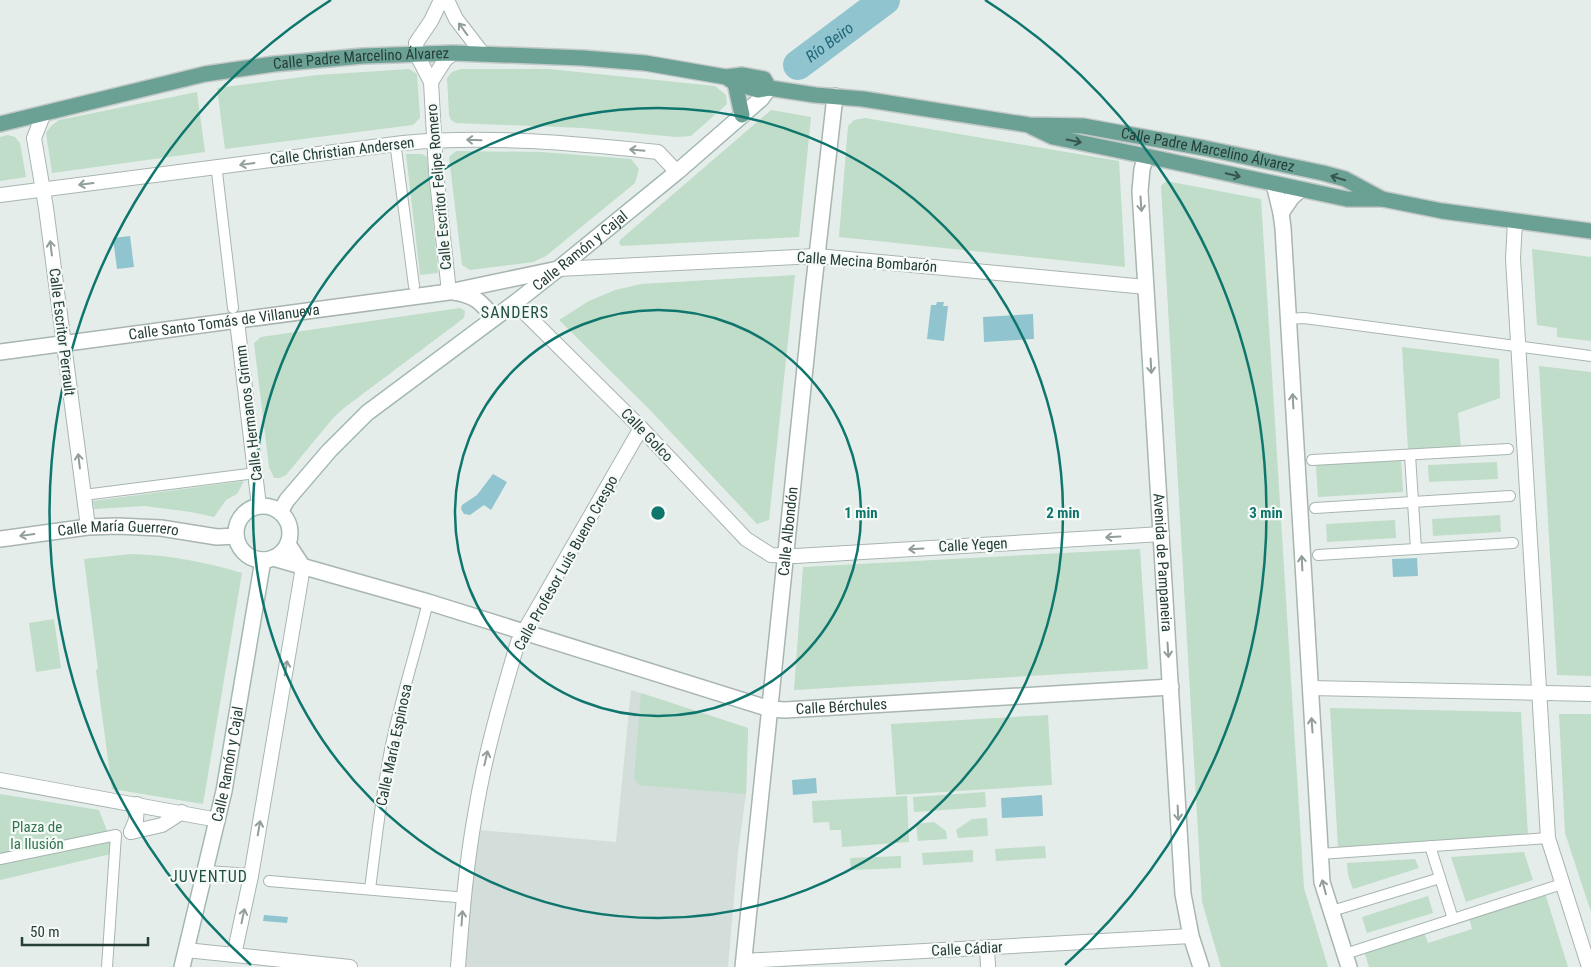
<svg xmlns="http://www.w3.org/2000/svg" width="1591" height="967" font-family="'Roboto Condensed',sans-serif">
  <style>
    .built { fill: #d3ddd9 }
    .green { fill: #bfddc8 }
    .water { fill: #90c4cf }
    .lines { fill: none; stroke-linecap: round; stroke-linejoin: round }
    .river { stroke: #90c4cf; stroke-width: 30 }
    .pedestrian-casing { stroke: #a8b5b1; stroke-width: 12 }
    .minor-casing { stroke: #a8b5b1; stroke-width: 16 }
    .tertiary-casing { stroke: #a8b5b1; stroke-width: 18 }
    .secondary-casing { stroke: #a3b8b2; stroke-width: 18 }
    .primary-casing { stroke: #c2c9c7; stroke-width: 18 }
    .pedestrian { stroke: #fff; stroke-width: 10 }
    .minor { stroke: #fff; stroke-width: 14 }
    .tertiary { stroke: #fff; stroke-width: 15 }
    .secondary { stroke: #fff; stroke-width: 15 }
    .primary { stroke: #6ba094; stroke-width: 15 }
    .oneway { stroke: #929e9c }
    .oneway2 { stroke: #36564f }
    .ring { fill: none; stroke: #0f766e; stroke-width: 2.5 }
    .labels { text-anchor: middle; stroke-width: 4.5; stroke-linejoin: round; paint-order: stroke }
    .street-label { font-size: 15px; fill: #253e38; stroke: #f5faf7 }
    .park-label { font-size: 15px; fill: #31734c; stroke: #f5faf7 }
    .water-label { font-size: 16px; font-style: italic; fill: #216778; stroke: #f5faf7 }
    .neighbourhood-label { font-size: 16px; letter-spacing: 1px; fill: #215045; stroke: #f5faf7 }
    .centre { fill: #0f766e; stroke: #f5faf7; stroke-width: 2.5 }
    .ring-label { font-size: 15px; text-anchor: middle; font-weight: bold; fill: #0f766e; stroke: #f5faf7; stroke-width: 4.5; stroke-linejoin: round; paint-order: stroke }
  </style>
  <rect width="100%" height="100%" fill="#e5edea"/>
  <polygon class="built" points="631,690 748,728 746,794 738,852 728,967 466,967 471,895 480,830 616,842"/>
  <g class="green">
    <polygon points="409,69 417,74 420,118 413,125 225,149 217,88 317,75"/>
    <polygon points="461,69 549,69 715,86 726,95 727,104 691,136 676,137 583,128 456,123 451,120 449,115 447,78 452,72"/>
    <polygon points="197,92 205,152 52,173 46,133 51,126 59,120"/>
    <polygon points="771,110 811,117 799,237 622,246 619,244 620,240"/>
    <polygon points="865,118 1119,161 1125,267 839,237 848,126 854,120"/>
    <polygon points="8,135 15,137 20,143 26,177 0,181 0,137"/>
    <polygon points="456,151 542,152 631,159 639,169 635,183 546,256 533,262 470,270 462,265 449,157"/>
    <polygon points="406,154 422,154 427,157 438,273 420,275"/>
    <polygon points="1166,181 1261,199 1304,888 1328,967 1221,967 1202,902 1161,186"/>
    <polygon points="1532,249 1591,257 1591,341 1557,337 1557,328 1537,325"/>
    <polygon points="795,275 769,520 757,524 650,410 559,320 589,301 615,290 641,284"/>
    <polygon points="460,308 465,311 464,318 344,408 334,417 286,475 280,478 274,478 269,467 254,343 261,337"/>
    <polygon points="1402,347 1499,359 1500,398 1458,413 1461,448 1408,450"/>
    <polygon points="1539,366 1591,372 1591,676 1557,675"/>
    <polygon points="1401,459 1403,492 1318,497 1316,465"/>
    <polygon points="1497,462 1498,479 1429,482 1428,465"/>
    <polygon points="244,481 237,494 226,500 214,517 191,512 144,506 94,509 93,501"/>
    <polygon points="1500,515 1501,532 1433,536 1432,519"/>
    <polygon points="1395,520 1396,538 1327,542 1326,524"/>
    <polygon points="1140,549 1148,669 794,690 803,567"/>
    <path d="M131,554C169,555 205,562 242,573L203,804L112,789L96,670L98,669L84,559Z"/>
    <polygon points="54,619 61,668 36,672 29,623"/>
    <polygon points="641,693 748,728 746,794 639,785 634,779"/>
    <polygon points="1330,708 1521,712 1528,836 1338,848"/>
    <polygon points="1559,714 1591,714 1591,912 1565,833"/>
    <polygon points="1048,715 1052,785 896,795 891,724"/>
    <polygon points="985,792 986,807 914,812 913,797"/>
    <polygon points="0,794 99,810 111,841 111,854 0,880"/>
    <polygon points="907,796 909,842 842,847 841,830 830,830 829,822 813,823 812,801"/>
    <polygon points="987,818 988,836 958,838 956,830 972,819"/>
    <polygon points="934,822 946,831 947,839 918,841 916,824"/>
    <polygon points="1045,846 1046,858 996,861 995,849"/>
    <polygon points="973,850 973,862 923,865 922,853"/>
    <polygon points="1524,852 1533,880 1466,902 1451,857"/>
    <polygon points="901,856 901,868 851,870 850,858"/>
    <polygon points="1415,859 1419,868 1353,889 1348,875 1347,863"/>
    <polygon points="1545,893 1568,967 1369,967 1364,951 1424,932 1428,943 1472,929 1469,918"/>
    <polygon points="1428,896 1433,913 1367,933 1362,917"/>
  </g>
  <g class="water">
    <polygon points="130,236 134,267 117,269 113,238"/>
    <polygon points="937,302 944,302 943,306 948,306 944,341 927,339 931,305 936,305"/>
    <polygon points="1033,314 1034,339 984,342 983,317"/>
    <polygon points="493,474 507,482 491,510 484,505 470,515 464,514 461,509 462,505 477,495"/>
    <polygon points="1417,558 1418,576 1393,577 1392,559"/>
    <polygon points="816,778 817,793 793,795 792,780"/>
    <polygon points="1042,795 1043,816 1002,818 1001,798"/>
    <polygon points="264,915 288,917 287,923 263,921"/>
  </g>
  <g class="lines">
    <path class="river" id="s1" d="M798,65L885,0"/>
    <g class="pedestrian-casing">
      <g id="pedestrian">
        <polyline points="396,149 414,286"/>
        <polyline points="217,172 233,308"/>
        <polyline points="1288,319 1304,318 1591,356"/>
        <polyline points="1410,455 1416,549"/>
        <polyline points="1312,460 1508,449"/>
        <polyline points="84,495 256,473"/>
        <polyline points="1315,508 1510,496"/>
        <polyline points="1318,555 1513,543"/>
        <polyline points="1430,846 1453,919"/>
        <polyline points="1320,854 1548,838"/>
        <polyline points="0,859 116,835 107,967"/>
        <polyline points="269,881 456,897"/>
        <path d="M370,889C376,843 381,796 390,750C400,700 416,651 428,602"/>
        <polyline points="1332,911 1440,878"/>
        <polyline points="1345,954 1562,884"/>
      </g>
    </g>
    <g class="minor-casing">
      <g id="minor">
        <polyline points="441,0 431,21 416,43 416,53 431,82 436,171 449,292"/>
        <polyline points="447,0 456,19 483,54"/>
        <polyline points="431,82 445,60 453,53"/>
        <polyline points="44,113 34,138 46,208 88,527"/>
        <path d="M0,195L403,143C488,135 574,143 658,152L677,172"/>
        <polyline points="1515,221 1513,259 1548,838 1589,967"/>
        <polyline points="558,269 817,256 1146,287"/>
        <polyline points="516,302 521,309 641,428 746,539 771,555 796,556 1162,534"/>
        <polyline points="237,321 259,506"/>
        <polyline points="1310,688 1591,694"/>
        <polyline points="0,780 218,820"/>
        <polyline points="131,832 162,825 182,812"/>
        <polyline points="131,832 136,820 137,804"/>
        <polyline points="206,873 251,876"/>
        <polyline points="987,947 988,967"/>
        <polyline points="186,950 350,967"/>
        <polyline points="234,955 251,876 303,567"/>
        <polyline points="744,961 1191,936"/>
        <path d="M458,967C462,916 466,865 475,815C484,759 499,706 515,652L518,642L641,428"/>
      </g>
    </g>
    <g class="tertiary-casing">
      <g id="tertiary">
        <path id="s2" d="M1146,156L1142,169L1140,191L1183,894L1191,936L1201,967"/>
        <polyline points="1274,184 1281,213 1283,228 1322,882 1349,967"/>
        <polyline points="1281,213 1292,197 1300,190"/>
        <path d="M453,292C475,295 481,302 494,318"/>
        <path id="s3" d="M0,352L449,292L558,269"/>
        <path id="s4" d="M0,539L88,527L117,526L161,528L217,537L236,536"/>
        <polyline points="288,544 303,567"/>
        <path id="s5" d="M273,558L428,602L770,709L785,710L1171,687"/>
        <path id="s6" d="M743,967L812,300L835,96"/>
      </g>
    </g>
    <g class="secondary-casing">
      <g id="secondary">
        <circle cx="263" cy="533" r="27"/>
        <path id="s7" d="M280,512L287,500L329,451L367,413L516,302L558,269L677,172L761,99L769,88"/>
        <path id="s8" d="M182,967L224,791L263,560"/>
      </g>
    </g>
    <g class="primary-casing">
      <g id="primary">
        <polyline points="729,79 735,83 742,115"/>
        <path id="s9" d="M735,83L758,90L769,88L815,95L863,99L1029,125L1083,126L1204,148L1323,173L1345,179L1382,199"/>
        <path id="s10" d="M0,124L205,74L274,64L363,56L453,53L583,58L645,63L726,77L742,75L764,79L769,88"/>
        <polyline points="1032,127 1053,137 1146,156 1347,199 1382,199 1442,211 1591,231"/>
      </g>
    </g>
    <use href="#pedestrian" class="pedestrian"/>
    <use href="#minor" class="minor"/>
    <use href="#tertiary" class="tertiary"/>
    <use href="#secondary" class="secondary"/>
    <use href="#primary" class="primary"/>
  </g>
  <defs><path id="oneway-shaft" d="M-6 0H5M1.5-3L5.5 0L1.5 3" fill="none" stroke-width="1.6" stroke-linecap="round" stroke-linejoin="round" transform="scale(1.25)"/></defs>
  <g class="oneway">
    <use href="#oneway-shaft" transform="translate(463 29) rotate(-126)"/>
    <use href="#oneway-shaft" transform="translate(474 140) rotate(-178)"/>
    <use href="#oneway-shaft" transform="translate(637 150) rotate(-175)"/>
    <use href="#oneway-shaft" transform="translate(247 164) rotate(172)"/>
    <use href="#oneway-shaft" transform="translate(86 184) rotate(173)"/>
    <use href="#oneway-shaft" transform="translate(1141 204) rotate(86)"/>
    <use href="#oneway-shaft" transform="translate(51 248) rotate(-97)"/>
    <use href="#oneway-shaft" transform="translate(1151 366) rotate(87)"/>
    <use href="#oneway-shaft" transform="translate(1293 401) rotate(-93)"/>
    <use href="#oneway-shaft" transform="translate(79 461) rotate(-97)"/>
    <use href="#oneway-shaft" transform="translate(27 535) rotate(172)"/>
    <use href="#oneway-shaft" transform="translate(1113 537) rotate(177)"/>
    <use href="#oneway-shaft" transform="translate(916 549) rotate(177)"/>
    <use href="#oneway-shaft" transform="translate(1302 563) rotate(-93)"/>
    <use href="#oneway-shaft" transform="translate(1168 650) rotate(86)"/>
    <use href="#oneway-shaft" transform="translate(286 668) rotate(-80)"/>
    <use href="#oneway-shaft" transform="translate(1312 725) rotate(-94)"/>
    <use href="#oneway-shaft" transform="translate(486 758) rotate(-77)"/>
    <use href="#oneway-shaft" transform="translate(1178 813) rotate(87)"/>
    <use href="#oneway-shaft" transform="translate(259 828) rotate(-80)"/>
    <use href="#oneway-shaft" transform="translate(1324 887) rotate(-105)"/>
    <use href="#oneway-shaft" transform="translate(243 916) rotate(-78)"/>
    <use href="#oneway-shaft" transform="translate(462 918) rotate(-86)"/>
  </g>
  <g class="oneway2">
    <use href="#oneway-shaft" transform="translate(1074 141) rotate(11)"/>
    <use href="#oneway-shaft" transform="translate(1233 175) rotate(13)"/>
    <use href="#oneway-shaft" transform="translate(1338 178) rotate(-163)"/>
  </g>
  <g class="ring">
    <circle cx="658" cy="513" r="203"/>
    <circle cx="658" cy="513" r="405"/>
    <path d="M251 965A608 608 0 0 1 331 0M985 0A608 608 0 0 1 1065 965"/>
  </g>
  <g class="labels">
    <g class="street-label">
      <text dy="5" stroke="none"><textPath href="#s10" startOffset="368">Calle Padre Marcelino Álvarez</textPath></text>
      <text dy="5" stroke="none"><textPath href="#s9" startOffset="479">Calle Padre Marcelino Álvarez</textPath></text>
      <text transform="translate(342 151) rotate(-7)" y="5">Calle Christian Andersen</text>
      <text transform="translate(439 187) rotate(-95)" y="5">Calle Escritor Felipe Romero</text>
      <text dy="5" stroke="none"><textPath href="#s7" startOffset="400">Calle Ramón y Cajal</textPath></text>
      <text transform="translate(867 262) rotate(4)" y="5">Calle Mecina Bombarón</text>
      <text dy="5" stroke="none"><textPath href="#s3" startOffset="226">Calle Santo Tomás de Villanueva</textPath></text>
      <text transform="translate(62 332) rotate(83)" y="5">Calle Escritor Perrault</text>
      <text transform="translate(249 413) rotate(-97)" y="5">Calle Hermanos Grimm</text>
      <text transform="translate(647 435) rotate(46)" y="5">Calle Golco</text>
      <text dy="5" stroke="none"><textPath href="#s6" startOffset="438">Calle Albondón</textPath></text>
      <text dy="5" stroke="none"><textPath href="#s4" startOffset="119">Calle María Guerrero</textPath></text>
      <text transform="translate(973 545) rotate(-3)" y="5">Calle Yegen</text>
      <text dy="5" stroke="none"><textPath href="#s2" startOffset="408">Avenida de Pampaneira</textPath></text>
      <text transform="translate(566 563) rotate(-61)" y="5">Calle Profesor Luis Bueno Crespo</text>
      <text dy="5" stroke="none"><textPath href="#s5" startOffset="591">Calle Bérchules</textPath></text>
      <text transform="translate(394 745) rotate(-78)" y="5">Calle María Espinosa</text>
      <text dy="5" stroke="none"><textPath href="#s8" startOffset="208">Calle Ramón y Cajal</textPath></text>
      <text transform="translate(967 949) rotate(-3)" y="5">Calle Cádiar</text>
    </g>
    <g class="park-label">
      <text x="37" y="832">Plaza de<tspan x="37" dy="17">la Ilusión</tspan></text>
    </g>
    <g class="water-label">
      <text dy="6" stroke="none"><textPath href="#s1" startOffset="39">Río Beiro</textPath></text>
    </g>
    <g class="neighbourhood-label">
      <text x="515" y="318">SANDERS</text>
      <text x="209" y="882">JUVENTUD</text>
    </g>
  </g>
  <circle cx="658" cy="513" r="8" class="centre"/>
  <g class="ring-label">
    <text x="861" y="518">1 min</text>
    <text x="1063" y="518">2 min</text>
    <text x="1266" y="518">3 min</text>
  </g>
  <path d="M22 937v8h126v-8" fill="none" stroke="#253e38" stroke-width="2.5"/>
  <text x="30" y="937" font-size="15" fill="#253e38" stroke="#f5faf7" stroke-width="4" paint-order="stroke">50 m</text>
</svg>
